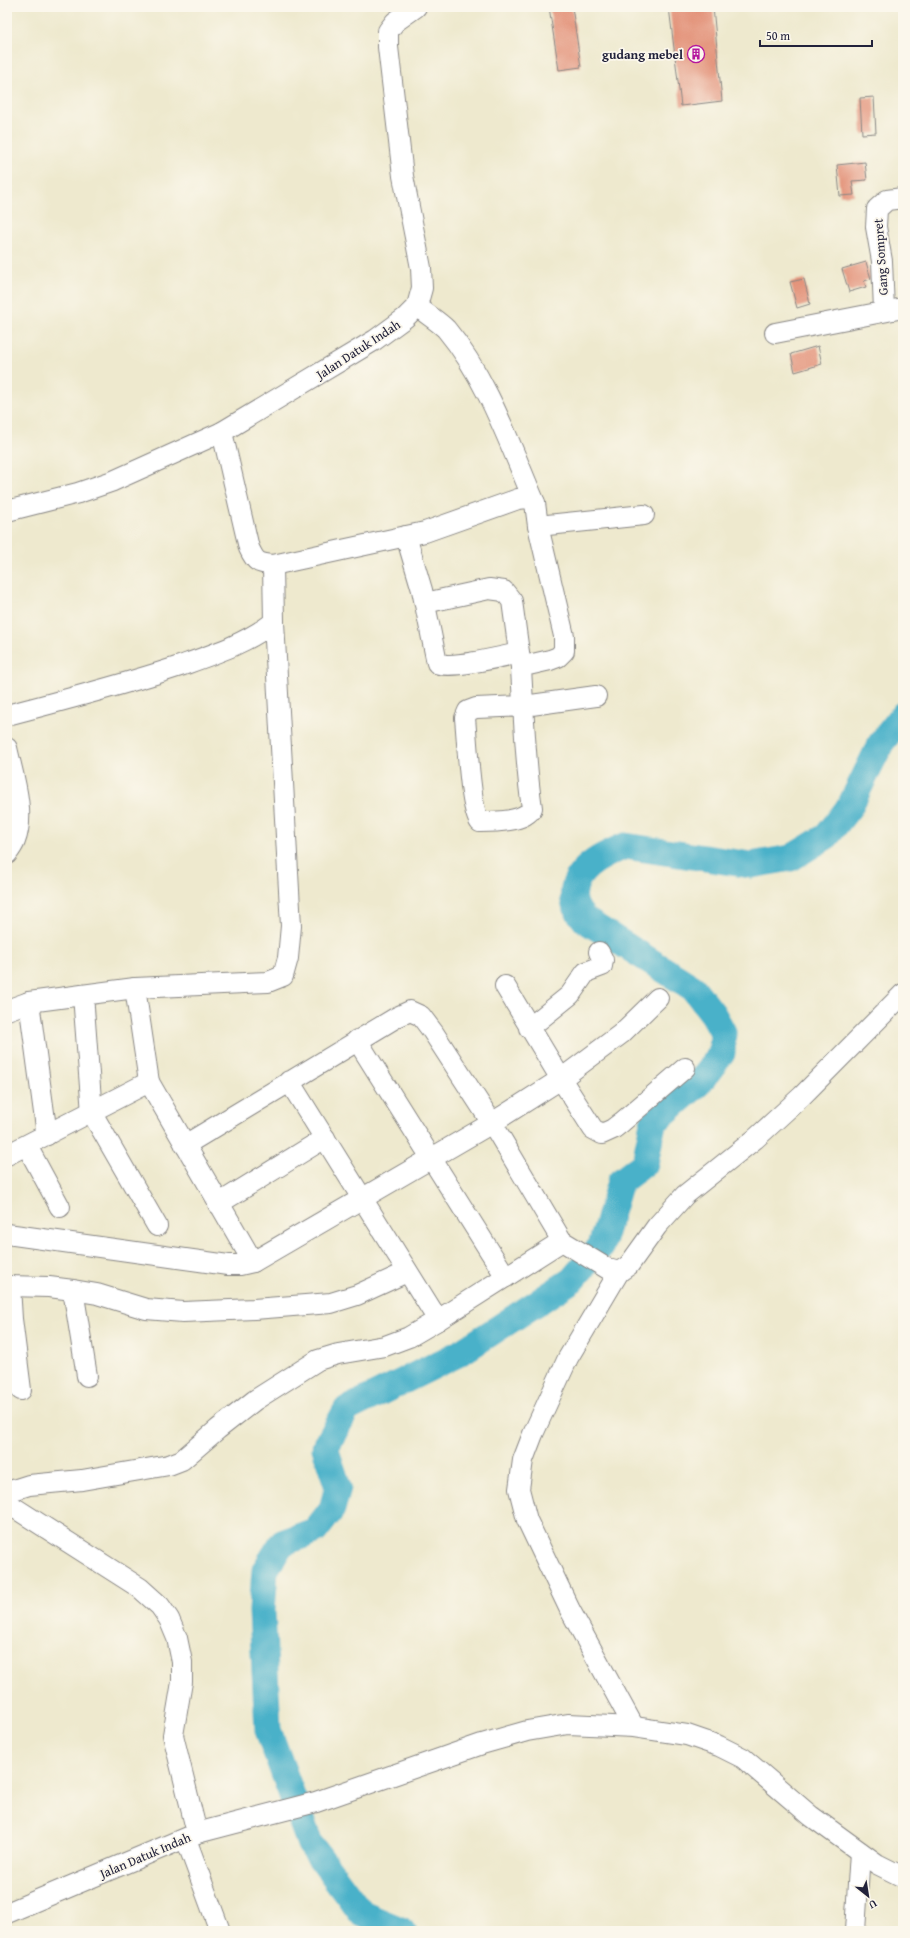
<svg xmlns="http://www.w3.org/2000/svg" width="910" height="1938" font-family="'Gentium Book Plus',serif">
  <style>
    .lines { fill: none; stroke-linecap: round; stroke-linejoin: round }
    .river { stroke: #4ab1c9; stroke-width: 27 }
    .building { fill: #e28e75 }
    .minor-casing { stroke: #888684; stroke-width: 22 }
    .minor { stroke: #fff; stroke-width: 20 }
    .labels { text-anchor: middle; stroke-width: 3.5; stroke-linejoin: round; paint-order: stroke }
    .poi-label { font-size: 13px; font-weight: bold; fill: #22223b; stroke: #fbf7ec; text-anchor: end }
    .street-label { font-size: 13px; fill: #22223b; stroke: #fbf7ec }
  </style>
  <rect width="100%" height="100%" fill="#fbf7ec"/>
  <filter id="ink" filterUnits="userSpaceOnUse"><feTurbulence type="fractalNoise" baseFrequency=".025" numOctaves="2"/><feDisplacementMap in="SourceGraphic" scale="8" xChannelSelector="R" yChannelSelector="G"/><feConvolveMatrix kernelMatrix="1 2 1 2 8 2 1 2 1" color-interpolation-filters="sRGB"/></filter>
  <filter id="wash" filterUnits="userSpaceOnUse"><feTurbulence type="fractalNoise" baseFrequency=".012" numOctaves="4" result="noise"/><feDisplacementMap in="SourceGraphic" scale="16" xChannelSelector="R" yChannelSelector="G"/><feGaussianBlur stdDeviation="0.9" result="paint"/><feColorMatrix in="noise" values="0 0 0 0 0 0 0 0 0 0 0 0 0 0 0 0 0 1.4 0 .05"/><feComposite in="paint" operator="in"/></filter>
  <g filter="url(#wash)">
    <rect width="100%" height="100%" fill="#eee9ce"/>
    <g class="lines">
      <path class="river" d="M403,1931L362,1914L310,1844L268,1730L262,1611L265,1570L282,1543L315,1531L332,1509L338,1487L325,1448L347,1409L460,1353L572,1280L601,1246L620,1182L645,1163L653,1123L699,1083L722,1053L723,1032L713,1014L693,988L585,920C581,915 575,908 574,901C569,871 601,856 625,846L751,865L791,858L827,836L850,806L881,743L903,715"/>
    </g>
    <g id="blocks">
      <g class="building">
        <polygon points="549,7 572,7 581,67 559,70"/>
        <polygon points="669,7 713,7 722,101 681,106"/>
        <polygon points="874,97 876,133 862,134 860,98"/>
        <polygon points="865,162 867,180 852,181 854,195 840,196 837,165"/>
        <polygon points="866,262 871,279 864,281 866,287 849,292 842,269"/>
        <polygon points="804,279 810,304 797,308 790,282"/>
        <polygon points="818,346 822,364 795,372 791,354"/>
      </g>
    </g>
  </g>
  <g filter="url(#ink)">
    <use href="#blocks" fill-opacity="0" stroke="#888684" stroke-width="1"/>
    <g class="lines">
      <g class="minor-casing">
        <g id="minor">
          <path d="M417,306C426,314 438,321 446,329C487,378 510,445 535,503"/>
          <polyline points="884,310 882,261 876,227 877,209 887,200 903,198"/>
          <polyline points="775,333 903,308"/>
          <path d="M222,432L249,548C256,563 258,563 273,565L425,532L518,499L528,498L535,503L538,526L564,636V651L558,657L550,660L524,666L521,669C524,715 525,762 532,808C525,822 494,822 480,822C470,810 467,737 465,718L468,711L476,708L524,706L596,696"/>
          <polyline points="7,511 78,493 113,481 222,432 375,340 405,318 417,306 422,288 421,268 403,176 388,47 388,31 395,22 416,7"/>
          <polyline points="538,526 644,515"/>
          <path d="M406,536L422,590L437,663C446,670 505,656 519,653"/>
          <polyline points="425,603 489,589 504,591 512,601 521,667"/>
          <path d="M7,715C65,700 123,685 180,666C214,654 245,644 274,622"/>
          <path d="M7,748C13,775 26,814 15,841C13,846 10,850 7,854"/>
          <polyline points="505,986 561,1079 621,1034 658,998"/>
          <polyline points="135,988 149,1082"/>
          <polyline points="83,995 92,1113 157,1226"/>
          <polyline points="29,1002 47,1135"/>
          <polyline points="7,1010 29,1002 135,988 268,982 283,976 288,958 291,926 274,622 273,565"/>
          <polyline points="529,1028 570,995 586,972 602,966 603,960 599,952"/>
          <polyline points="357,1040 506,1277"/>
          <polyline points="289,1081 438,1320 562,1241"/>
          <polyline points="185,1145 397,1017 410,1011 421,1016 433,1032 492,1123 562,1241 608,1269 619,1272 629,1265 657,1226 685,1195 755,1139 802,1096 903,994"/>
          <polyline points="27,1146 60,1207"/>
          <polyline points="7,1155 149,1082 253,1262 492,1123 561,1079 593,1129 602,1134 613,1129 622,1122 685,1068"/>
          <polyline points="218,1204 325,1138"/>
          <polyline points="7,1234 228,1265 240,1265 253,1262"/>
          <polyline points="619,1272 568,1358 533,1434 523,1460 519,1489 527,1520 570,1610 634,1727"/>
          <polyline points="7,1286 49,1287 73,1290 97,1294 146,1309 183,1312 254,1309 331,1303 357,1295 407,1272"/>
          <polyline points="10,1286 12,1319 21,1390"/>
          <polyline points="73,1290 87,1376"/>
          <polyline points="7,1492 29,1485 82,1480 169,1465 182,1460 218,1429 255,1400 318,1360 338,1354 385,1346 409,1337 438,1320"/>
          <polyline points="7,1503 140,1588 160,1606 169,1619 177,1638 182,1662 182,1682 173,1735 197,1833"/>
          <polyline points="186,1839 220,1931"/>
          <polyline points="7,1913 197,1833 316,1802 482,1744 527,1731 568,1724 634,1727 687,1735 719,1746 743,1758 811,1816 877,1864 903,1877"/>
          <polyline points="855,1931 860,1852"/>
        </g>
      </g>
      <use href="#minor" class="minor"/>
    </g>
  </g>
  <defs>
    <g id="building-ring" transform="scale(0.9)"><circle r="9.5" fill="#fbf7ec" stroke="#b5179e" stroke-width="1.5"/><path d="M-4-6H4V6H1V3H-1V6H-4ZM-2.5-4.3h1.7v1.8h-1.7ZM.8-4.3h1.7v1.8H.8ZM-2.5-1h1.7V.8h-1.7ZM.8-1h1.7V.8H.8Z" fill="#b5179e"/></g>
  </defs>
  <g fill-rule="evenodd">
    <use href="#building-ring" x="696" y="54"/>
  </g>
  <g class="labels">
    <g class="poi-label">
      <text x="683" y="59">gudang mebel</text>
    </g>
    <g class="street-label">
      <text transform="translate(880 257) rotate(-94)" y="5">Gang Sompret</text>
      <text transform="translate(358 349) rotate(-33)" y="5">Jalan Datuk Indah</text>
      <text transform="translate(145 1855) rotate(-23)" y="5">Jalan Datuk Indah</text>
    </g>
  </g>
  <rect width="910" height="1938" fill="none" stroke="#fbf7ec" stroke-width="24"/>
  <g transform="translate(868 1896) rotate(150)" stroke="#fbf7ec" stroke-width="3" paint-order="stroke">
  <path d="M0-3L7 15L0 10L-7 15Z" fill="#22223b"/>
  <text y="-6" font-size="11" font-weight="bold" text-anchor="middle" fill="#22223b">U</text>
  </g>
  <path d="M760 40v6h112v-6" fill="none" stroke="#22223b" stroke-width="2"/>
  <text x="766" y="40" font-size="12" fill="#22223b" stroke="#fbf7ec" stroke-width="3" paint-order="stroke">50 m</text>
</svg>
